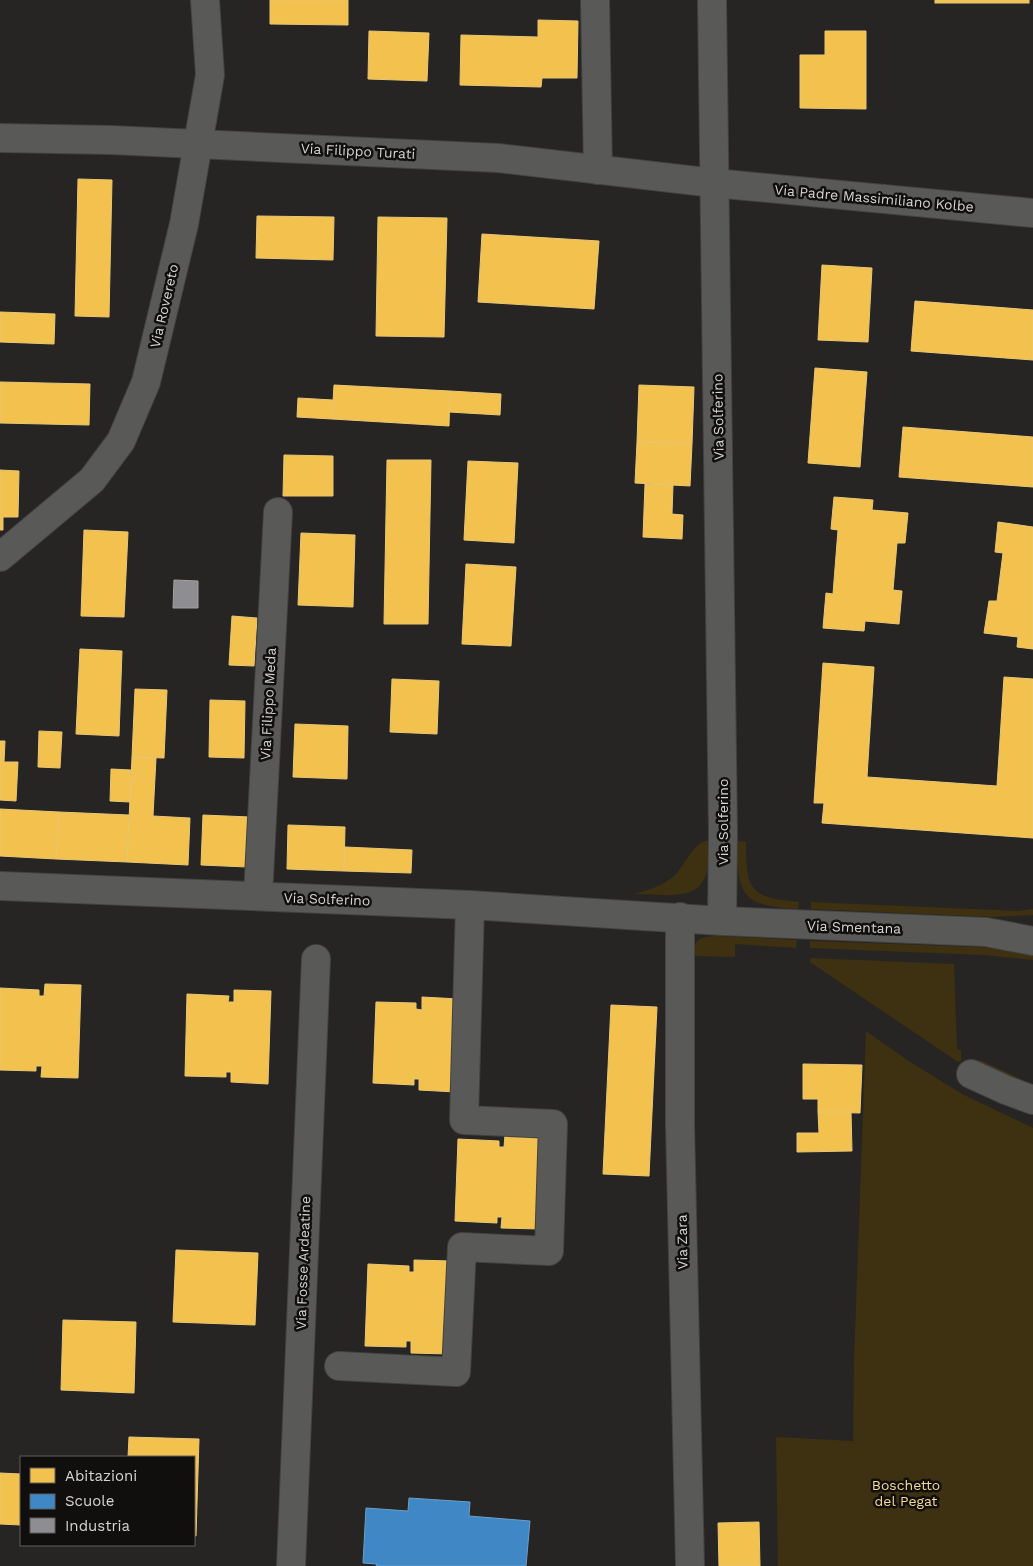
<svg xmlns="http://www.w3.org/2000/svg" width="1033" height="1566" font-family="'Work Sans',sans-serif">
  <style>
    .green { fill: #3d3111 }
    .homes { fill: #f2c14e; stroke: #e9c776 }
    .schools { fill: #3f88c5; stroke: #6c9fc9 }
    .industry { fill: #8d8d92; stroke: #a3a2a5 }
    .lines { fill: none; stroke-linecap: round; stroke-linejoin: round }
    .minor-casing { stroke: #434240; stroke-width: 30 }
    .minor { stroke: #595957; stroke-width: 28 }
    .labels { text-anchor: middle; stroke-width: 5; stroke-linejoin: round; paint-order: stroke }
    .street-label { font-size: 14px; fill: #d5d4d2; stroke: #100f0e }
    .park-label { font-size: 14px; fill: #f8da92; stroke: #100f0e }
  </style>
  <rect width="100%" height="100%" fill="#272523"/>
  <g class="green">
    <path d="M705,841H710C711,904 684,895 634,894C648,890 663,886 674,876C684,867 692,845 705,841Z"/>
    <path d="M737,841L746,842C746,889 749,898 799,902L798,909C742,906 737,896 737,841Z"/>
    <polygon points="811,902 1018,911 1033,909 1033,915 994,917 811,909"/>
    <path d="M716,936L797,940L796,948L735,944V957L691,956C694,939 700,937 716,936Z"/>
    <polygon points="810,941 1001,948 1033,953 1033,960 983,955 810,948"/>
    <polygon points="810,958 954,964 957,1049 961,1051 961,1061 958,1062 810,962"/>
    <polygon points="866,1031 907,1060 962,1094 1033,1128 1033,1566 778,1566 776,1437 853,1441 854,1360"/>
    <polygon points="980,1060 1021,1079 1019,1083 979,1063"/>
  </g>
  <g class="homes">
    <polygon points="270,0 348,0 348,25 270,24"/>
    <rect x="935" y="0" width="94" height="3"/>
    <polygon points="538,20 578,21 577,78 542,78 541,87 460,85 461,35 538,37"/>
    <polygon points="369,31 429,33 427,81 368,79"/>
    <polygon points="825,31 866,31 866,109 800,108 800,55 825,55"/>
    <polygon points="78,179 112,180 109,317 75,316"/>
    <polygon points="257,216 334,217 333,260 256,258"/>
    <polygon points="378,217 447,218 444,337 376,336"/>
    <polygon points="482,234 599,241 594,309 478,302"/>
    <polygon points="822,265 872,268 868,342 818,340"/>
    <polygon points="915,301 1033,310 1033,360 911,351"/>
    <polygon points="0,312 55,314 54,344 0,342"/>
    <polygon points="815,368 867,372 860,467 808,463"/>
    <polygon points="0,382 90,384 89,425 0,423"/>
    <polygon points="334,385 450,391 449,426 332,419"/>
    <polygon points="639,385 694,387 692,444 637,442"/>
    <polygon points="450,391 501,394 500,415 449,412"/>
    <polygon points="298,398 333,400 332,419 297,417"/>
    <polygon points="903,427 1033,437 1033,487 899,477"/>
    <polygon points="637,442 692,444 690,486 635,483"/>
    <polygon points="284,455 333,456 333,496 283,496"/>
    <polygon points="387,460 431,460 428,624 384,624"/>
    <polygon points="468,461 518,463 514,543 464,540"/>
    <polygon points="0,470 19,471 18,517 3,517 3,530 0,530"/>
    <polygon points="645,484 673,485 672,514 683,515 682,539 643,537"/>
    <polygon points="834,497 873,500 872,510 908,513 905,543 897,543 893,590 902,591 899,624 865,621 864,631 823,628 826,593 833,594 838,530 831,529"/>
    <polygon points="998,522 1033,527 1033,649 1017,647 1018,637 984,633 989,601 997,601 1003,553 995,552"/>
    <polygon points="84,530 128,532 124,617 81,616"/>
    <polygon points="301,533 355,535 353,607 298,605"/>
    <polygon points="466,564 516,567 511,646 462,644"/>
    <polygon points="232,616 257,618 254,666 229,665"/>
    <polygon points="80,649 122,651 119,736 76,734"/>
    <polygon points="823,663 874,667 867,777 997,786 1004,677 1033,679 1033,838 822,823 824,803 814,803"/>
    <polygon points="392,679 439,681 437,734 390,732"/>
    <polygon points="135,689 167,690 164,758 132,757"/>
    <polygon points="210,700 245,701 244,758 209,757"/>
    <polygon points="295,724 348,726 347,779 293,777"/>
    <polygon points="39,731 62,732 60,768 38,767"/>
    <polygon points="0,741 5,741 4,762 18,762 16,801 0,800"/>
    <polygon points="132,757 156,758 153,816 190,818 188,865 127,862"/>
    <polygon points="111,769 131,770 130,802 110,801"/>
    <polygon points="0,809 59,812 56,859 0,856"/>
    <polygon points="59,812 129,815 127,862 56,859"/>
    <polygon points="203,815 250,817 247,867 201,865"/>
    <polygon points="288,825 345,827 344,871 287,869"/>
    <polygon points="345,847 412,850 411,873 344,871"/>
    <polygon points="45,984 81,985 78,1078 41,1077 42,1066 36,1066 36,1071 0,1070 0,988 39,990 39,996 44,996"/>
    <polygon points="234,990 271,991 268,1084 231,1082 231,1072 226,1072 226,1077 185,1076 187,994 229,996 228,1002 234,1002"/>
    <polygon points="422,997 459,999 456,1092 419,1090 419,1079 414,1079 414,1085 373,1083 376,1002 416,1003 416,1009 422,1010"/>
    <polygon points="611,1005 657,1007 649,1176 603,1174"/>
    <polygon points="803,1064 862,1065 860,1113 818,1112 818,1099 803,1099"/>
    <polygon points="818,1112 851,1112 852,1151 797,1152 797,1133 819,1133"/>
    <polygon points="505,1135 542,1136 539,1229 501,1228 502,1217 497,1217 497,1223 455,1221 458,1139 499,1141 499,1147 504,1147"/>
    <polygon points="176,1250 258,1253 255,1325 173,1322"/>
    <polygon points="414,1260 451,1261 448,1354 411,1353 411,1341 406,1341 406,1347 365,1346 368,1264 409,1266 409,1272 414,1272"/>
    <polygon points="63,1320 136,1322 134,1393 61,1390"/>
    <polygon points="129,1437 199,1439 196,1536 194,1536 194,1457 128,1457"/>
    <polygon points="0,1473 21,1474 21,1525 0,1524"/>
    <polygon points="759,1522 760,1566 719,1566 718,1523"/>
  </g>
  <polygon class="schools" points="409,1498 470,1502 469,1516 530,1521 526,1566 376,1566 377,1564 363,1563 366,1508 408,1511"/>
  <polygon class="industry" points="174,580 198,581 198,608 173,608"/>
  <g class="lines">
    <g class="minor-casing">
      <g id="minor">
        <polyline points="595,0 598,170"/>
        <polyline points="712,0 723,833 722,921"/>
        <polyline points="0,138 111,140 498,158 714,183 1033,213"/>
        <polyline points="0,557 92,480 121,441 146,382 184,224 210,75 205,0"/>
        <polyline points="0,886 470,905 722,921 986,932 1033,941"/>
        <polyline points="258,896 278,512"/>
        <polyline points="680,917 680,1124 690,1566"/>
        <polyline points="971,1074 1006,1090 1033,1100"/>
        <polyline points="339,1366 456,1372 462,1247 549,1251 553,1124 464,1120 470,905"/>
        <polyline points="291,1566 316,959"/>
      </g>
    </g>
    <use href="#minor" class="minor"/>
  </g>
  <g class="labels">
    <g class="street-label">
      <text transform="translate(358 151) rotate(3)" y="5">Via Filippo Turati</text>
      <text transform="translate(874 198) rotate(5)" y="5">Via Padre Massimiliano Kolbe</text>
      <text transform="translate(164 306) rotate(-77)" y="5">Via Rovereto</text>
      <text transform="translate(718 417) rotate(-91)" y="5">Via Solferino</text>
      <text transform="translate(268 704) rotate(-87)" y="5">Via Filippo Meda</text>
      <text transform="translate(723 822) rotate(-90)" y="5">Via Solferino</text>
      <text transform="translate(327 899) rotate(2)" y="5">Via Solferino</text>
      <text transform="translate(854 927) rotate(2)" y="5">Via Smentana</text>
      <text transform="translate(682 1242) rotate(-91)" y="5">Via Zara</text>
      <text transform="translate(303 1263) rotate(-88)" y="5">Via Fosse Ardeatine</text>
    </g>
    <g class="park-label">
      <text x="906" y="1490">Boschetto<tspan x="906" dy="16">del Pegat</tspan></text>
    </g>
  </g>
  <rect x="20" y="1456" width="175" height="90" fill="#100f0e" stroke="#5f5e5c"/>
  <rect x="30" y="1468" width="25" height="15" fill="#f2c14e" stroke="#5f5e5c"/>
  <text x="65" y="1481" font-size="15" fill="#d5d4d2">Abitazioni</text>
  <rect x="30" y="1494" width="25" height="15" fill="#3f88c5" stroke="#5f5e5c"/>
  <text x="65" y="1506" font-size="15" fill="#d5d4d2">Scuole</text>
  <rect x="30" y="1518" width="25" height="15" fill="#8d8d92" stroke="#5f5e5c"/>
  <text x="65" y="1531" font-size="15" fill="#d5d4d2">Industria</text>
</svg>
